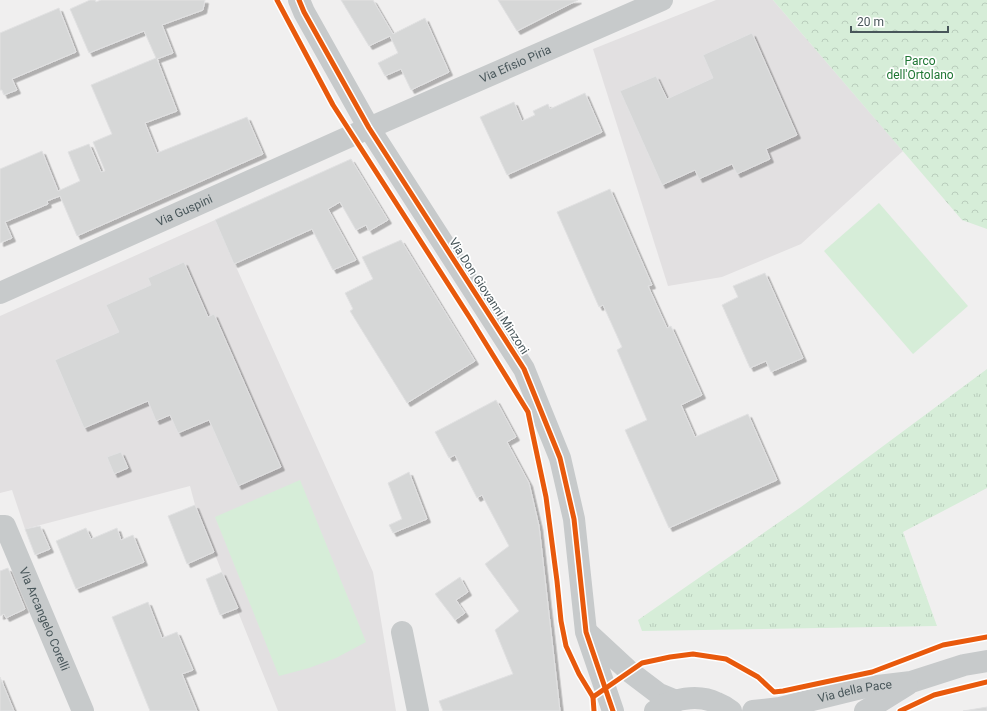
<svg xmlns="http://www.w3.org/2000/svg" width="987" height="711" font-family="Roboto,sans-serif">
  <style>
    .education { fill: #e2e0e1 }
    .grass { fill: url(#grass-tufts) }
    .park { fill: url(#park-crowns) }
    .pitch { fill: #d6edd8 }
    .building { fill: #d6d7d7; stroke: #e1e1e2; filter: url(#shadow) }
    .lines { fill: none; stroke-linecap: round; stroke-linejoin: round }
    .minor { stroke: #c7cacb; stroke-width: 22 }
    .cycleway-casing { stroke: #fff; stroke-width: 8 }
    .cycleway { stroke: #e8590c; stroke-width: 5 }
    .labels { text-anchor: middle; stroke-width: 3.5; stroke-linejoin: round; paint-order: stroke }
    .park-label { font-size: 12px; fill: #1e7633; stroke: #fff }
    .street-label { font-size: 12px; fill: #48565a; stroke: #fff }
  </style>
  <defs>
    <pattern id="grass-tufts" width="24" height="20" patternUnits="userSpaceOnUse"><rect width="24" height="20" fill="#d6edd8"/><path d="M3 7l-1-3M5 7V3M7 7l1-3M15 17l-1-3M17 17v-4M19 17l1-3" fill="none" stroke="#b9cdbc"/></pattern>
    <pattern id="park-crowns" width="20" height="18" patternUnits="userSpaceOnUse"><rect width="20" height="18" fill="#d6edd8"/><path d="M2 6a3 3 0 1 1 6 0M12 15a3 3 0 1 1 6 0" fill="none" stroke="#b9cdbc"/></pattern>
    <filter id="shadow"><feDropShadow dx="3.5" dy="3.5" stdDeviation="0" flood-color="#0004"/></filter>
  </defs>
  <rect width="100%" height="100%" fill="#f0efef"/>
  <g class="education">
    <polygon points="716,0 773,0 903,151 801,244 722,277 668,286 593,49"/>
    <polygon points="215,220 373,572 396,711 278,711 195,505 190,486 25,529 12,490 0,493 0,316"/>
  </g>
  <polygon class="grass" points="987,369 987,488 903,532 937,626 642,631 638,620 801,507"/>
  <polygon class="park" points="773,0 987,0 987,229 962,220"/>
  <g class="pitch">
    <polygon points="879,203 968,306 913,354 824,251"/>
    <polygon points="300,480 366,642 336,658 309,668 279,676 215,517"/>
  </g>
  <g class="building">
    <polygon points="90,0 95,0 96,2 101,0 205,0 203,10 162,25 173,53 157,59 177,111 145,123 157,153 247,117 263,154 77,236 60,196 47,201 48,204 5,222 12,238 0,243 0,169 42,151 58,191 80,181 68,152 89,144 101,172 105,171 93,142 112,134 91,85 156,58 144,31 89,53 70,9"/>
    <polygon points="341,0 373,0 393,34 425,18 449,72 411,90 401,69 385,76 378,63 398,53 390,36 369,46"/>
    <polygon points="498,0 578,0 517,31"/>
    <polygon points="59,8 76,52 12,79 17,90 4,95 2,90 0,90 0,33"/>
    <polygon points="752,33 797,135 766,149 770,159 737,174 732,164 699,179 695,170 662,185 620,91 656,76 667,99 713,78 703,55"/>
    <polygon points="585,93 602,132 507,175 480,117 514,102 522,121 535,115 533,111 548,104 550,109"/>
    <polygon points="351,159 388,220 369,231 366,225 356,230 340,202 328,209 356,260 333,270 312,229 234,264 215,220"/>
    <polygon points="610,189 652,285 648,286 667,328 671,326 702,395 681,405 695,437 748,414 777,480 669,528 625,430 647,420 617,350 622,347 603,305 599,307 557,212"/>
    <polygon points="401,240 475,361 407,403 350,311 353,309 345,293 373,279 362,257"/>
    <polygon points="184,262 208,317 214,314 281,467 238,486 209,420 178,433 170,415 156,421 148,401 84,428 55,360 119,332 106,305 151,285 148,278"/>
    <polygon points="765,273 803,358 771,372 766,361 750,368 722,305 738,297 733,286"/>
    <polygon points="496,400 516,437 507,442 529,483 539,526 560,711 443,711 439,701 513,674 495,630 519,611 485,564 509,546 482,495 477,498 455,455 449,458 435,432"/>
    <polygon points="121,452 128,468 114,474 107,457"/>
    <polygon points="409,472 427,519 393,533 389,525 402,519 388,483"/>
    <polygon points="195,505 214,552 187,564 168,516"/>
    <polygon points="40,526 50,549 35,555 25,529"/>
    <polygon points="86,528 91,539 117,528 121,540 133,535 144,562 76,589 56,541"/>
    <polygon points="8,568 25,609 6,618 4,614 0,616 0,571"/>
    <polygon points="222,572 238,608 220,615 206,579"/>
    <polygon points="460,577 468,592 456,600 465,613 455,620 435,594"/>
    <polygon points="148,602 162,638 177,632 193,670 182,674 197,711 150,711 112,617"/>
    <polygon points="0,677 14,711 0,711"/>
    <polygon points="987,707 987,711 963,711"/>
  </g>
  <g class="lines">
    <g class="minor">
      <polyline points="299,0 304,12 369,128 524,369 560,458 574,519 586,632 613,711"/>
      <path id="s1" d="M0,293L353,135L662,0"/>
      <path id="s2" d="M0,526H5L83,711"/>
      <polyline points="402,632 418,711"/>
      <polyline points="589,634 630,672 659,694 676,701"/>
      <path d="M655,711C671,698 699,694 717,703C722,705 727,708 731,711"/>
      <path id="s3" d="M753,711L780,708L861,688L911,682L964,665L987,661"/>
      <polyline points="865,711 907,685"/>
    </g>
    <g class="cycleway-casing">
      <g id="cycleway">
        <polyline points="277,0 333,105 470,318 528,412 546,497 557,581 561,621 566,646 579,674 593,697 594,711"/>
        <polyline points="299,0 304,12 369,128 524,369 560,458 574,519 586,632 613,711"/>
        <polyline points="593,697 642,663 670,657 693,654 726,659 758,677 774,692 783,691 872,672 943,645 987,637"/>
        <polyline points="900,711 934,695 987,682"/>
      </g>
    </g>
    <use href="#cycleway" class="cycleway"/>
  </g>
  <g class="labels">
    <g class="park-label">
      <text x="920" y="65">Parco<tspan x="920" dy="14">dell'Ortolano</tspan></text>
    </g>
    <g class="street-label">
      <text dy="4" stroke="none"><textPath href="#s1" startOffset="564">Via Efisio Piria</textPath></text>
      <text dy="4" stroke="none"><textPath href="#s1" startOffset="202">Via Guspini</textPath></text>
      <text transform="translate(489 296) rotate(57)" y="4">Via Don Giovanni Minzoni</text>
      <text dy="4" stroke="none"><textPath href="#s2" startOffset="106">Via Arcangelo Corelli</textPath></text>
      <text dy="4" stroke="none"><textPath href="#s3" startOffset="104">Via della Pace</textPath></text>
    </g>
  </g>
  <path d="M851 26v6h97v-6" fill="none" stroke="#48565a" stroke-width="2"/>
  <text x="857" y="26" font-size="12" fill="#48565a" stroke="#ffffff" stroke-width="3" paint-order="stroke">20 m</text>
</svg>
